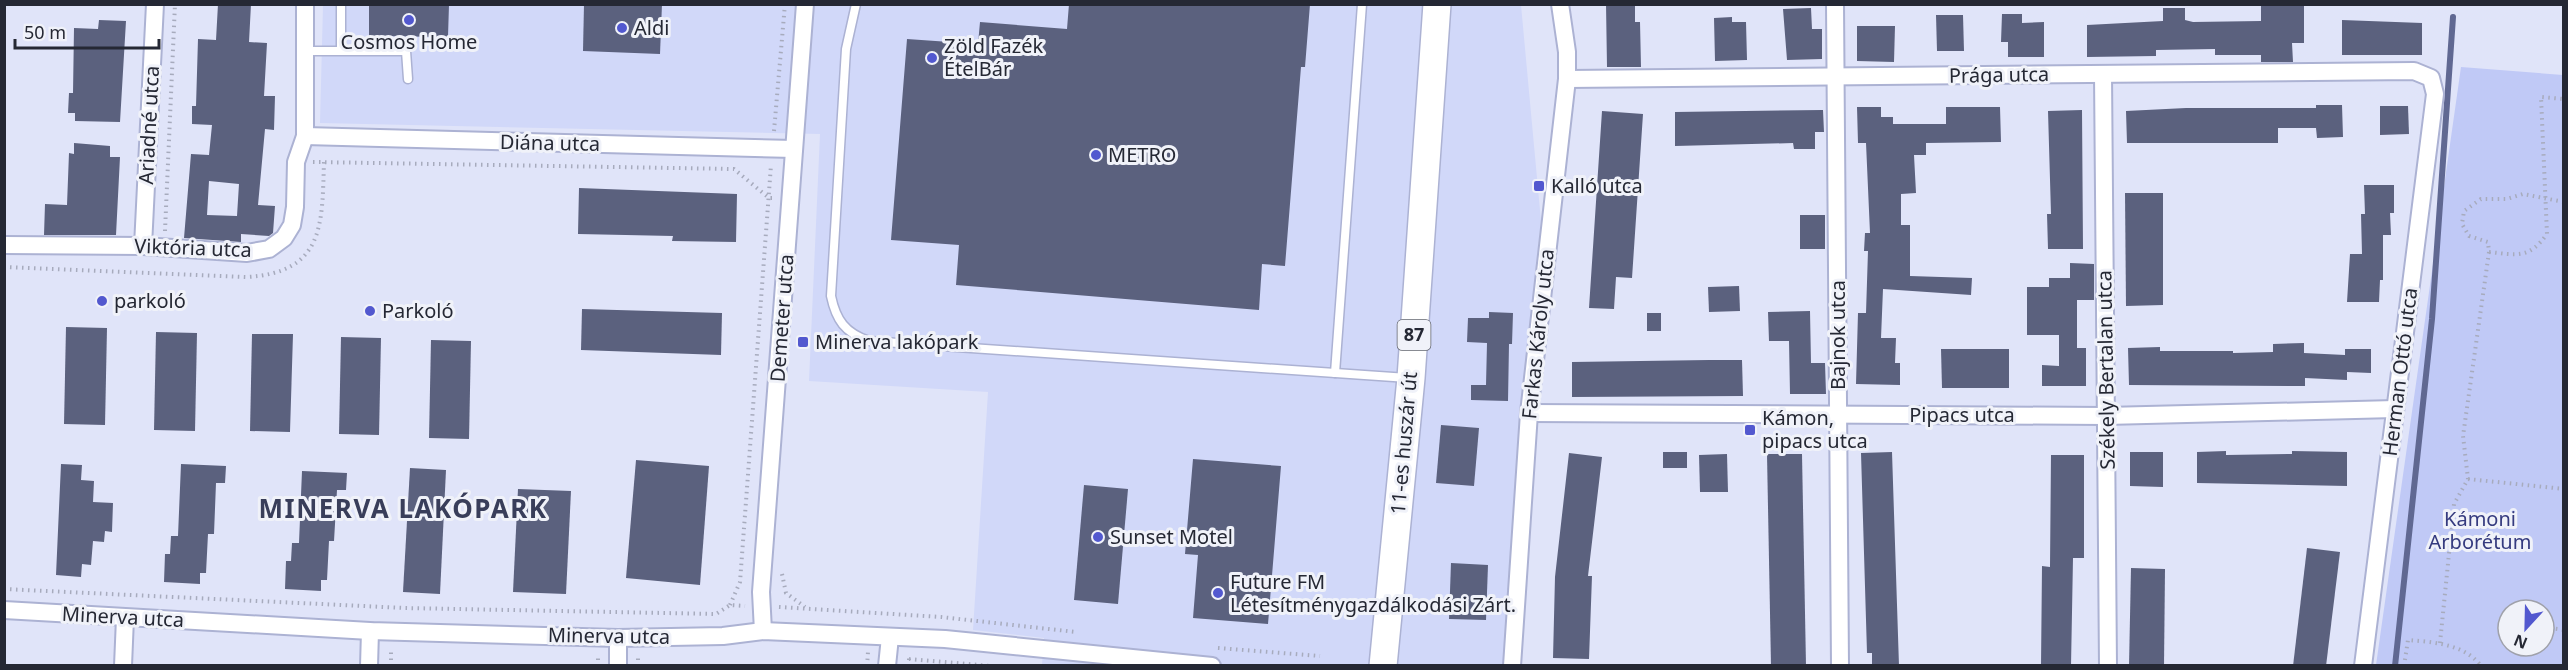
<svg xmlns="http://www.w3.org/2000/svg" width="2568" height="670" font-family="'Noto Sans',sans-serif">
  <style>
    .built { fill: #d1d8f9 }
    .green { fill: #c0c9f6; fill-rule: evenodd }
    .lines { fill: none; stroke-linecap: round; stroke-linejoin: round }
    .stream { stroke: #606892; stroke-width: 6 }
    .building { fill: #5b617e; fill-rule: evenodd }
    .service-casing { stroke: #acb2d3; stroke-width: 11 }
    .minor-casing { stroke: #acb2d3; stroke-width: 20 }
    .primary-casing { stroke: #acb2d3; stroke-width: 30 }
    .path { stroke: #a7abbd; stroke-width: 4; stroke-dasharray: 1.5 4.5; stroke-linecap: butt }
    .service { stroke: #fff; stroke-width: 8 }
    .minor { stroke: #fff; stroke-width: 16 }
    .primary { stroke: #fff; stroke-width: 27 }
    .poi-dot { fill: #5258cf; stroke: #f0f2f9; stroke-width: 2 }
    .labels { text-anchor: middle; stroke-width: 6; stroke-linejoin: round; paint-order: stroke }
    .shield { fill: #f0f2f9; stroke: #62656f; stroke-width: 1.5 }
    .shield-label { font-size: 18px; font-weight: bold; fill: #252834 }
    .poi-label { font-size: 20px; fill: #252834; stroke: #f0f2f9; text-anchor: start }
    .street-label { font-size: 20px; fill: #252834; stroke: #f0f2f9 }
    .park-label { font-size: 20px; fill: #353b7f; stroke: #f0f2f9 }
    .district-label { font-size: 26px; font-weight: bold; letter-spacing: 1.5px; fill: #393e5a; stroke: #f0f2f9 }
  </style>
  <rect width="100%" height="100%" fill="#e0e4f9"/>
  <polygon class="built" points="323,5 1521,5 1541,221 1520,414 1504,665 1042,665 1044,638 973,630 988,392 809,381 820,134 320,123"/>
  <path class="green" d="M2461,67L2563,75V665H2376ZM2508,610H2544V646H2508Z"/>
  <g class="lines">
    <polyline class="stream" points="2395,666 2432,319 2453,17"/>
  </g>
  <g class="building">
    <path d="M218,4H251L249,42L267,43L264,96H275L274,130L265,129L258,205L275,206L273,233L269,236L241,234V242L184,238L191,154L209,155L212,125L192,124V106H196L198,39L216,40ZM209,181L239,184L237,216L207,215Z"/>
    <polygon points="369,4 449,4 448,37 369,36"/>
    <polygon points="584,4 662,4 660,54 583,51"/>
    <polygon points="1069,4 1310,4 1305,67 1301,67 1285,266 1262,264 1259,310 956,285 959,245 891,240 907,39 978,44 980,22 1067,29"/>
    <polygon points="1606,4 1635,4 1635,22 1640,22 1641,67 1607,67"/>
    <polygon points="2261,4 2304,4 2304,43 2292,43 2293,62 2261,62 2261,55 2215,55 2215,49 2156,50 2156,56 2087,57 2087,25 2163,21 2163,8 2185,8 2185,20 2193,22 2261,21"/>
    <polygon points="1811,8 1812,29 1822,29 1822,59 1787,60 1783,9"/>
    <polygon points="2002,14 2022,14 2022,23 2044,22 2044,57 2008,57 2008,42 2001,42"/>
    <polygon points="1936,15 1963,15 1964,51 1937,51"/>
    <polygon points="1732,17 1732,22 1746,22 1747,60 1715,61 1714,18"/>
    <polygon points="99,20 126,21 120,122 75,121 75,113 68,113 69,93 73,93 74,28 98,29"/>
    <polygon points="2342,20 2422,23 2422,55 2342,55"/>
    <polygon points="1857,26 1895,26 1894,62 1857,61"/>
    <polygon points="2316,105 2342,105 2343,137 2317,138 2316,128 2278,128 2278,143 2127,143 2126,111 2186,108 2316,108"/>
    <polygon points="2380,106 2408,106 2409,134 2380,135"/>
    <polygon points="1857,107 1881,107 1881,117 1893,117 1893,124 1946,124 1946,107 2000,107 2001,142 1926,143 1926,155 1914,155 1916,193 1901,194 1901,225 1910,225 1910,276 1972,278 1971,295 1883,289 1881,338 1896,338 1895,363 1900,363 1900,385 1856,384 1858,313 1866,313 1868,251 1864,251 1865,233 1870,233 1866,143 1858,143"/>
    <polygon points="1823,110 1824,132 1815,132 1815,149 1794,149 1793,143 1675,146 1675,112"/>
    <polygon points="2082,110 2083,249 2048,249 2047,214 2051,214 2048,111"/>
    <polygon points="1602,111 1643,114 1632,278 1616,277 1614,309 1589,308"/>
    <polygon points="74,143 110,146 110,157 120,157 116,235 44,235 45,204 67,205 69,153 74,154"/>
    <polygon points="2364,185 2394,185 2394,213 2390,213 2391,235 2383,235 2383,280 2380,280 2379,302 2347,302 2350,254 2362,254 2361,214 2365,214"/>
    <polygon points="579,188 737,194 736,242 672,241 673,236 578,234"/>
    <polygon points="2125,193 2163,193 2163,305 2126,306"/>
    <rect x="1800" y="215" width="25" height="34"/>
    <polygon points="2070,263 2094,264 2094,300 2077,300 2077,348 2086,348 2086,386 2042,386 2042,365 2059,366 2059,335 2027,335 2027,287 2049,287 2049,278 2070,278"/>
    <polygon points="1739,286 1740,311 1709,312 1708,287"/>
    <polygon points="582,309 722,313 721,355 581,350"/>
    <polygon points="1810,311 1811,363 1825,363 1826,394 1790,394 1789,341 1769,341 1768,312"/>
    <polygon points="1489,312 1513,313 1512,344 1509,344 1508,401 1471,400 1471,385 1486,385 1487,343 1467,342 1468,318 1489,318"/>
    <rect x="1647" y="313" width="14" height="18"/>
    <polygon points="66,327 107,328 105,425 64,424"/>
    <polygon points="156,332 197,333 195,431 154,430"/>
    <polygon points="252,334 293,334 290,432 250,431"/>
    <polygon points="341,337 381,338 379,435 339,434"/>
    <polygon points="431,340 471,341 469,439 429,438"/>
    <polygon points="2304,343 2304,353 2345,355 2345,349 2371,349 2371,373 2347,372 2347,380 2305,378 2305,386 2129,385 2128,348 2160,347 2160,351 2233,351 2233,353 2273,352 2273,344"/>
    <polygon points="1941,349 2009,349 2009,388 1942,388"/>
    <polygon points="1709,360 1742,360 1743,396 1572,397 1572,362"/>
    <polygon points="1441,425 1479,428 1474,486 1436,483"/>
    <polygon points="2226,451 2226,455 2292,454 2292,451 2347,452 2347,486 2197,483 2197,452"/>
    <rect x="1663" y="452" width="24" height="16"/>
    <polygon points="1892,452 1899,666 1872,666 1872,653 1867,653 1861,453"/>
    <polygon points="2130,452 2163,452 2163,487 2130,486"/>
    <polygon points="1569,453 1602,457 1588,576 1592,576 1589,659 1553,658 1555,577"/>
    <polygon points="1727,454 1728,492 1700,492 1699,455"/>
    <polygon points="1767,454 1802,454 1806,666 1771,666"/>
    <polygon points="2051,455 2084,455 2084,558 2073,558 2071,666 2041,666 2042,566 2050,567"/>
    <polygon points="1193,459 1281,466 1268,624 1193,618 1198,555 1185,554"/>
    <polygon points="636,460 709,466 700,585 626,578"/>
    <polygon points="61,464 82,465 81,480 94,481 93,502 113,503 112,532 105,531 104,542 93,541 91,565 82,564 81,577 56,575"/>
    <polygon points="181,464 226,466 225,483 216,483 214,534 208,534 206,573 200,573 200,584 164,582 165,554 170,554 171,536 178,536"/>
    <polygon points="410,468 446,470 440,594 403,592"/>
    <polygon points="302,471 347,473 346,490 337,490 334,541 329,541 327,580 321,580 321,591 285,589 286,561 291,561 292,543 299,543"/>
    <polygon points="1084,485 1128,489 1118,604 1074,600"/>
    <polygon points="518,489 571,491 566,594 513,592"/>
    <polygon points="2307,548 2340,552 2326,666 2293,666"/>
    <polygon points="1451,563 1488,565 1486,620 1449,619"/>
    <polygon points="2131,568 2165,569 2164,666 2129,666"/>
  </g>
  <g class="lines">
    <g class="service-casing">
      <g id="service">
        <path d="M856,4L846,49L831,296C836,320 845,333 869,341L1408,378"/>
        <polyline points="341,50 341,4"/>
        <polyline points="305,51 406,51 408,79"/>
        <polyline points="1335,373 1362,4"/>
      </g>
    </g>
    <g class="minor-casing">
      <g id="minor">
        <polyline points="1835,4 1840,666"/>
        <polyline points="2103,74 2108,666"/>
        <polyline points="1567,79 2414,71 2431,78 2435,94 2363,666"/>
        <polyline points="305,136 794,149"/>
        <polyline points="4,245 143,246 247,253 269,249 284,238 292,225 295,207 296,162 305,136 305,4"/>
        <polyline points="143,246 155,4"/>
        <polyline points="1529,413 2106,416 2395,409"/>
        <polyline points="4,610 370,631 618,638 723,636 763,631 945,639 1212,666"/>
        <polyline points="763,631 761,592 805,4"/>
        <polyline points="123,666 125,618"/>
        <polyline points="369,666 370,631"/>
        <polyline points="618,666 618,638"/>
        <polyline points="887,666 890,637"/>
        <polyline points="1512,666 1529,413 1567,79 1567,52 1560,4"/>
      </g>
    </g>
    <g class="primary-casing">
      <polyline id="primary" points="1383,666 1411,378 1437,4"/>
    </g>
    <g class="path">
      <polyline points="774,131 785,4"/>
      <polyline points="313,162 734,169 769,198 775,198"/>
      <polyline points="165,231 175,4"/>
      <path d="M2489,252C2517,255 2529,259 2547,234L2541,97L2564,99"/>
      <path d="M4,267L246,277C325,273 322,224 324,161"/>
      <polyline points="2468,479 2564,489"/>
      <polyline points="782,574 786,593 805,607"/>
      <polyline points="4,589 405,608 716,614 730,605 745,606"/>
      <polyline points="730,605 740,582 771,165"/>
      <polyline points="779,607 941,617 1076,632"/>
      <polyline points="2544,627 2564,630"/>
      <polyline points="2440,643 2454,504 2468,479 2463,436 2489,252 2488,242 2469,236 2462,224 2464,211 2481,199 2507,199 2523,194 2564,202"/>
      <polyline points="1218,648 1320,656"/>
      <polyline points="909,659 991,666"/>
      <polyline points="391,666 391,648"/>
      <polyline points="598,666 598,654"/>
      <polyline points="638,666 638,654"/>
      <polyline points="867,666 868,652"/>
      <polyline points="909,666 909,656"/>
      <path d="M2404,666L2408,640C2433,642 2465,644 2481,666"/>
    </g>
    <use href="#service" class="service"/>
    <use href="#minor" class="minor"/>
    <use href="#primary" class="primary"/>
  </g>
  <g class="poi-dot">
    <circle cx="409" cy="20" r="6"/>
    <circle cx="622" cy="28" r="6"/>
    <circle cx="932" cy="58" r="6"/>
    <circle cx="1096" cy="155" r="6"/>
    <rect x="1533" y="180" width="12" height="12" rx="3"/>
    <circle cx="102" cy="301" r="6"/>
    <circle cx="370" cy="311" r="6"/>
    <rect x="797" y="336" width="12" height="12" rx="3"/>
    <rect x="1744" y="424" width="12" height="12" rx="3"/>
    <circle cx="1098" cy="537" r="6"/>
    <circle cx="1218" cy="593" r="6"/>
  </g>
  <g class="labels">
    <rect class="shield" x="1397.5" y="320" width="33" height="30" rx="4.5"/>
    <g class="shield-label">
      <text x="1414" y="341">87</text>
    </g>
    <g class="poi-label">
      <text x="634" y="35">Aldi</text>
      <text x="409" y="49" text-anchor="middle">Cosmos Home</text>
      <text x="944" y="53">Zöld Fazék<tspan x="944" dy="23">ÉtelBár</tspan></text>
      <text x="1108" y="162">METRO</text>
      <text x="1551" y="193">Kalló utca</text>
      <text x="114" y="308">parkoló</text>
      <text x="382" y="318">Parkoló</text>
      <text x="815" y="349">Minerva lakópark</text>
      <text x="1762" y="425">Kámon,<tspan x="1762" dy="23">pipacs utca</tspan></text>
      <text x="1110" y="544">Sunset Motel</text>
      <text x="1230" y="589">Future FM<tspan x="1230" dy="23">Létesítménygazdálkodási Zárt.</tspan></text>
    </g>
    <g class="street-label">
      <text transform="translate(1999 75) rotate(-1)" y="7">Prága utca</text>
      <text transform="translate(149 125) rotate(-87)" y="7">Ariadné utca</text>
      <text transform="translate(550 143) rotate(1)" y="7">Diána utca</text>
      <text transform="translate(193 248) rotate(2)" y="7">Viktória utca</text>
      <text transform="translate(782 318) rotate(-86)" y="7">Demeter utca</text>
      <text transform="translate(1538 334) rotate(-84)" y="7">Farkas Károly utca</text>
      <text transform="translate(1838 335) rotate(-90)" y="7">Bajnok utca</text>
      <text transform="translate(2106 370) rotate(-91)" y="7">Székely Bertalan utca</text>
      <text transform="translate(2400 372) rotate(-83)" y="7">Herman Ottó utca</text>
      <text x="1962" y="422">Pipacs utca</text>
      <text transform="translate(1404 443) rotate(-85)" y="7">11-es huszár út</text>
      <text transform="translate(123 617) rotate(3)" y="7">Minerva utca</text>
      <text transform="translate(609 636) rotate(1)" y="7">Minerva utca</text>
    </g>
    <g class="park-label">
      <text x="2480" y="526">Kámoni<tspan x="2480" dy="23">Arborétum</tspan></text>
    </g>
    <g class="district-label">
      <text x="403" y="518">MINERVA LAKÓPARK</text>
    </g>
  </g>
  <rect width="2568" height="670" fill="none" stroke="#252834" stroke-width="12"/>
  <g transform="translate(2526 628) rotate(202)"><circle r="28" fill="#f0f2f9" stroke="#9fa1aa" stroke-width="1.5"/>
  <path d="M0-4.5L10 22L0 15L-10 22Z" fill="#5258cf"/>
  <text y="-9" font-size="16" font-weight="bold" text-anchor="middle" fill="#252834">N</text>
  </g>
  <path d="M15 39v9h144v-9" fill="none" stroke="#252834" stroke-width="3"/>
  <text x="24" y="39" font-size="18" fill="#252834" stroke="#f0f2f9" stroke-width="4.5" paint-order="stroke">50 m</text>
</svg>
